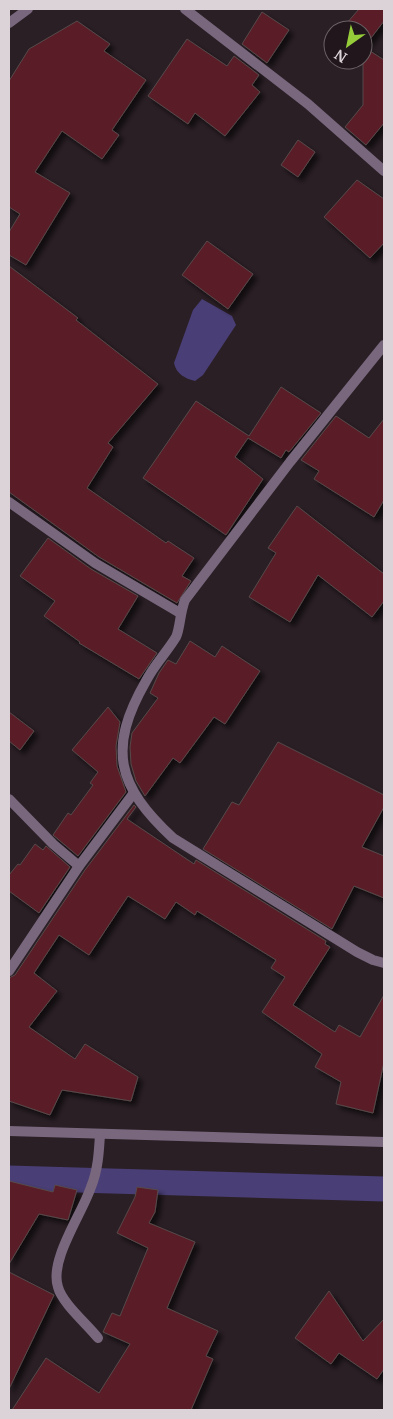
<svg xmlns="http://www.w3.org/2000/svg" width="393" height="1419" font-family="Merriweather,serif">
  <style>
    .water { fill: #493e75 }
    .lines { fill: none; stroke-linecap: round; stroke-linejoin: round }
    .canal { stroke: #493e75; stroke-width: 25 }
    .building { fill: #5a1d26; stroke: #57494a; filter: url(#shadow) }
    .minor { stroke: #79677e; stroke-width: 10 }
  </style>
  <defs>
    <filter id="shadow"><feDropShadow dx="4.5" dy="4.5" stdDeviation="2.5" flood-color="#0009"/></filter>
  </defs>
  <rect width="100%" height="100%" fill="#2a1f25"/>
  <path class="water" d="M202,299L232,316L236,325L203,375L195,381C186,379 176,374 174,363L193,310Z"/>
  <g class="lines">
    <polyline class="canal" points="9,1178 384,1189"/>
  </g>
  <g class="building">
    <polygon points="359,9 384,9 384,21 364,47 384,60 384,123 366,145 345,127 363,105 363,30 341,30"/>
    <polygon points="262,12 289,30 267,63 242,44"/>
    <polygon points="77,21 110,44 104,51 146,80 112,130 119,135 102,159 62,131 35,172 70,193 26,265 9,255 9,232 20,214 9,207 9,81 29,49"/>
    <polygon points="187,39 227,66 234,56 259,75 252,85 260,92 225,136 195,113 188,124 148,96"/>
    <polygon points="298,140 315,152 298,177 281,165"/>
    <polygon points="357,180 384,199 384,243 370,258 324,217"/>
    <polygon points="207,241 253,274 228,309 182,275"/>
    <polygon points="9,266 78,318 76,320 158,384 108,443 113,447 87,488 166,543 168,541 194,558 182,576 191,581 177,603 99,557 9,492"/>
    <polygon points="281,387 321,413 289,452 286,450 281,458 248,438 235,457 263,479 226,535 143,478 196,401 249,436"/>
    <polygon points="336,416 369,438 384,419 384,500 374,517 314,479 319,471 301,460"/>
    <polygon points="297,506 384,574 384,601 372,617 318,575 290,622 249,597 276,553 268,548"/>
    <polygon points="48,538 91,569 138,596 118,629 157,653 139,679 79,643 80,642 44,616 55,601 20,576"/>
    <polygon points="190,641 215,657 222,646 260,671 225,724 214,717 180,763 173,758 145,796 136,781 131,764 130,747 132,733 158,698 150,693 159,673 168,660 176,664"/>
    <polygon points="108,707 120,722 116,746 117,766 126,792 78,856 53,835 68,813 71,815 93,785 90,783 98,772 72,750"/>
    <polygon points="9,712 34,731 20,750 9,741"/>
    <polygon points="278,742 384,795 384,807 362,847 384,856 384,898 354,886 332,929 203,849 232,802 239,805"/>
    <polygon points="134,805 136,807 127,819 194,864 196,860 326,941 325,944 330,947 293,1005 335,1032 339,1025 360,1037 384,995 384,1062 373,1113 336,1104 341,1082 315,1067 322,1054 262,1012 285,977 271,968 276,960 197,911 195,915 176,902 165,919 128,896 89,955 59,935 34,973 57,991 29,1027 75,1059 85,1044 138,1077 131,1101 62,1090 50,1115 9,1101 9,978 15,975 85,870"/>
    <polygon points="35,844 43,850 46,846 70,867 39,913 9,891 9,875 18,864 20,865"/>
    <polygon points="9,1181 53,1192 55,1185 77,1190 68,1220 39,1214 9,1264"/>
    <polygon points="137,1187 158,1190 155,1212 149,1223 195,1242 167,1308 218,1331 206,1356 213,1359 191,1410 12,1410 46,1358 99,1393 130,1344 103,1332 112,1313 120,1316 148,1248 117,1233 135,1197"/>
    <polygon points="9,1272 54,1295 9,1389"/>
    <polygon points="329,1291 363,1341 384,1319 384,1369 377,1379 339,1353 331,1364 295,1338"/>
  </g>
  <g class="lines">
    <g class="minor">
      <polyline points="185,9 308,104 384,171"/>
      <polyline points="9,23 28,9"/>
      <path d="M384,345L290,462L185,600C180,612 180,629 176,637C167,652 154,665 146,681C107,749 117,786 173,838L357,952L373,960L384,963"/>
      <polyline points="9,502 95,563 180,613"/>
      <polyline points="9,799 53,844 79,866"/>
      <polyline points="9,971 79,866 133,794"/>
      <polyline points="9,1131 384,1142"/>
      <path d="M98,1338C87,1324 62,1303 58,1287C49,1260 82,1214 91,1187C98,1170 99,1152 100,1134"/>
    </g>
  </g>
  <rect width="393" height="1419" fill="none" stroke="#dbd3d7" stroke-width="20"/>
  <g transform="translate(348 45) rotate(213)"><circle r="24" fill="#20161b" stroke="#6b6266"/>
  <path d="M0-4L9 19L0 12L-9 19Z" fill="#96cc39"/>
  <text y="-8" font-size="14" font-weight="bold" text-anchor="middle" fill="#dbd3d7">N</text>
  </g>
</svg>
